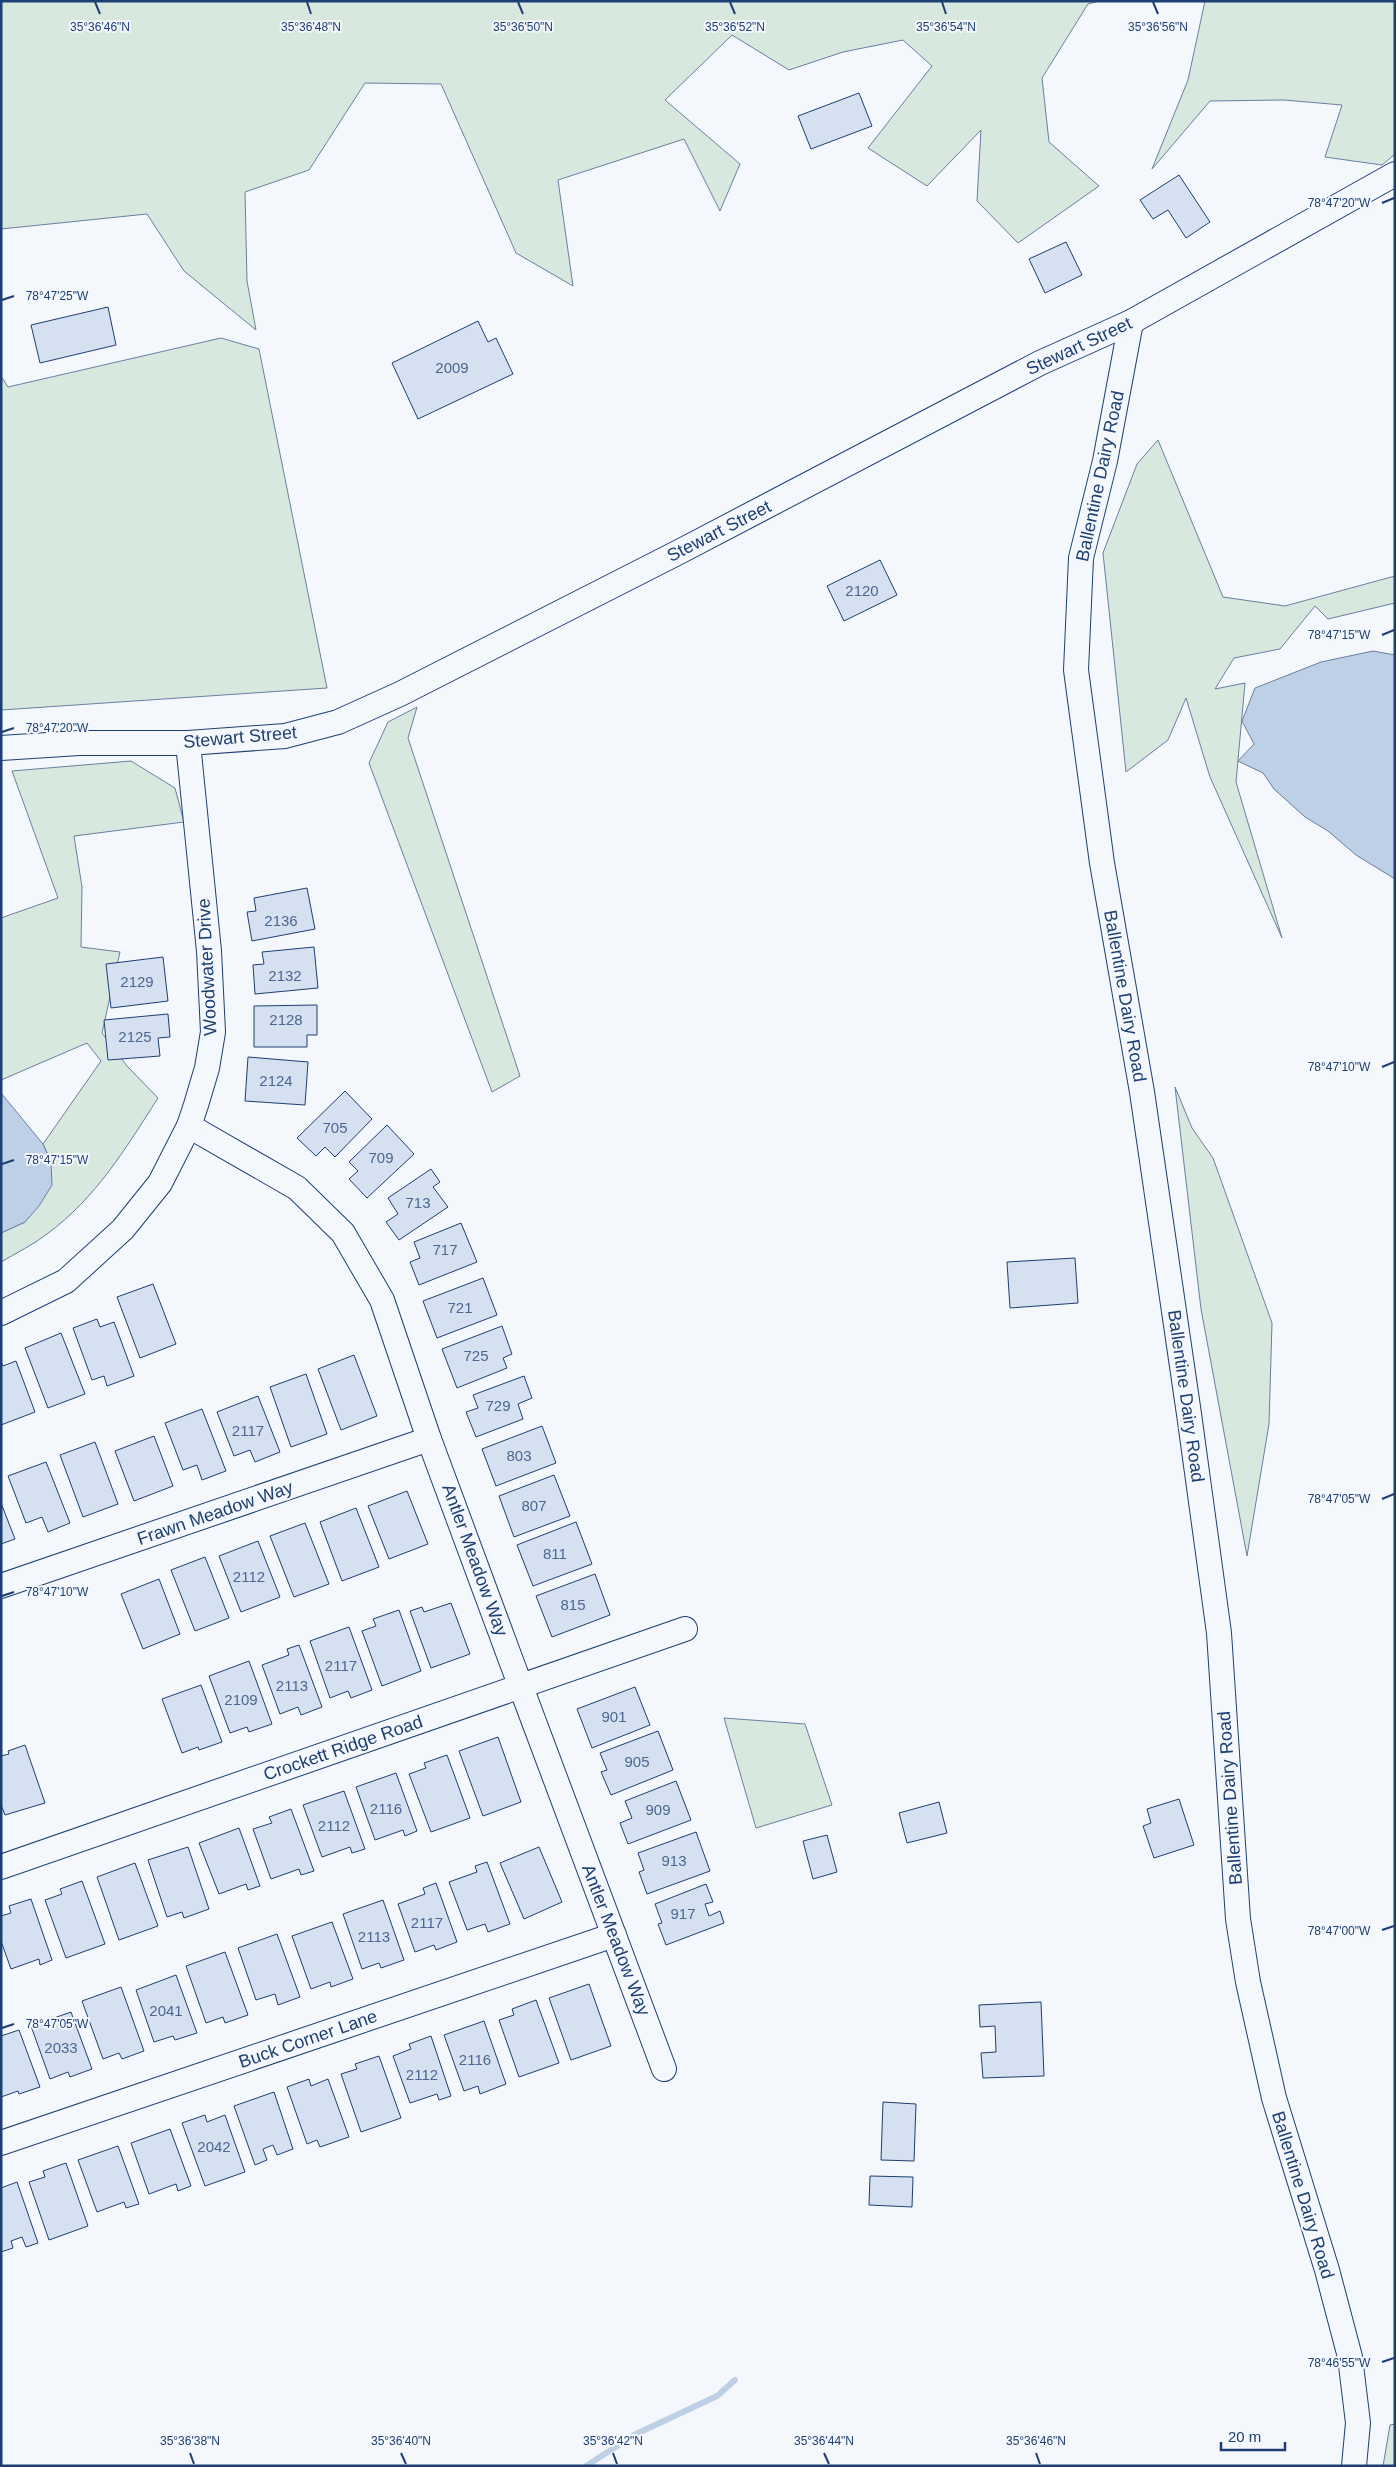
<svg xmlns="http://www.w3.org/2000/svg" width="1396" height="2467" font-family="Arial,sans-serif">
  <style>
    .green { fill: #d7e8df; stroke: #687fa3 }
    .water { fill: #bed0e5; stroke: #687fa3 }
    .lines { fill: none; stroke-linecap: round; stroke-linejoin: round }
    .stream { stroke: #bed0e5; stroke-width: 6 }
    .building { fill: #d5e0f0; stroke: #1d3f73 }
    .minor-casing { stroke: #1d3f73; stroke-width: 26 }
    .minor { stroke: #f4f7fb; stroke-width: 24 }
    .ticks { fill: none; stroke: #1d3f73; stroke-width: 2 }
    .labels { text-anchor: middle; stroke-width: 4; stroke-linejoin: round; paint-order: stroke }
    .number-label { font-size: 15px; fill: #4b6792 }
    .street-label { font-size: 18px; fill: #1d3f73; stroke: #f4f7fb }
    .ticks-label { font-size: 12px; text-anchor: middle; fill: #1d3f73; stroke: #f4f7fb; stroke-width: 4; stroke-linejoin: round; paint-order: stroke }
  </style>
  <rect width="100%" height="100%" fill="#f4f7fb"/>
  <g class="green">
    <polygon points="1,1 1099,1 1088,4 1042,78 1049,142 1099,186 1018,243 977,201 981,130 927,186 868,148 932,66 903,40 843,52 789,70 732,35 665,100 740,164 720,211 684,139 558,180 573,286 516,253 441,84 365,83 309,170 245,192 247,281 256,330 184,271 147,214 1,229"/>
    <polygon points="1205,1 1395,1 1395,154 1382,165 1325,157 1342,105 1284,100 1210,101 1152,169 1188,80"/>
    <polygon points="221,338 259,349 327,688 1,710 1,376 8,387"/>
    <polygon points="1158,440 1223,597 1285,606 1395,576 1395,603 1328,619 1315,606 1280,649 1234,658 1215,689 1245,683 1236,782 1282,938 1210,777 1186,698 1168,740 1126,772 1103,553 1137,464"/>
    <polygon points="417,707 408,738 520,1076 492,1092 369,763 388,722"/>
    <path d="M131,761L175,788L184,822L74,836L82,887L81,947L120,952L102,1033L127,1066L158,1098C126,1148 96,1198 47,1234C33,1245 16,1253 1,1262V1233L25,1222L51,1162L43,1144L101,1061L87,1043L1,1080V918L58,898L12,771Z"/>
    <polygon points="1175,1087 1192,1128 1213,1158 1272,1323 1269,1424 1247,1556 1201,1309"/>
    <polygon points="724,1718 805,1724 832,1805 756,1828"/>
    <polygon points="1395,2424 1395,2466 1383,2466 1390,2425"/>
  </g>
  <g class="water">
    <polygon points="1373,651 1395,655 1395,879 1356,855 1328,831 1305,817 1274,789 1263,773 1238,761 1254,744 1242,721 1255,688 1321,662"/>
    <polygon points="1,1093 43,1144 51,1162 52,1185 39,1206 25,1222 1,1233"/>
  </g>
  <g class="lines">
    <polyline class="stream" points="586,2466 634,2435 717,2396 735,2380"/>
  </g>
  <g class="building">
    <polygon points="859,93 872,126 811,149 798,116"/>
    <polygon points="1179,175 1210,222 1186,238 1168,210 1153,219 1140,200"/>
    <polygon points="1066,242 1082,275 1045,293 1029,259"/>
    <polygon points="108,307 116,345 40,363 31,325"/>
    <polygon points="478,321 488,342 496,338 513,374 418,419 392,363"/>
    <polygon points="880,560 897,595 844,621 827,586"/>
    <polygon points="307,888 315,929 252,941 247,912 256,911 254,898"/>
    <polygon points="314,947 318,988 255,994 253,965 264,964 262,952"/>
    <polygon points="163,957 168,1001 111,1008 106,964"/>
    <polygon points="317,1005 317,1035 307,1035 307,1047 254,1047 254,1006"/>
    <polygon points="168,1014 170,1037 158,1038 160,1056 108,1060 104,1020"/>
    <polygon points="248,1057 308,1062 305,1105 245,1101"/>
    <polygon points="345,1091 372,1119 335,1157 325,1147 316,1156 297,1138"/>
    <polygon points="387,1125 414,1154 367,1198 349,1179 358,1171 349,1162"/>
    <polygon points="431,1169 440,1182 433,1187 448,1207 399,1240 386,1222 398,1214 388,1198"/>
    <polygon points="461,1223 477,1262 419,1285 410,1262 420,1258 414,1242"/>
    <polygon points="1075,1258 1078,1303 1010,1308 1007,1262"/>
    <polygon points="483,1278 497,1315 437,1338 423,1301"/>
    <polygon points="153,1284 176,1344 140,1358 117,1297"/>
    <polygon points="97,1319 100,1327 114,1322 134,1376 107,1386 104,1376 92,1380 73,1328"/>
    <polygon points="502,1326 512,1354 503,1358 507,1368 457,1388 442,1349"/>
    <polygon points="61,1333 85,1394 48,1408 25,1348"/>
    <polygon points="354,1355 377,1416 341,1430 318,1369"/>
    <polygon points="1,1361 3,1366 16,1361 35,1412 1,1425"/>
    <polygon points="306,1374 327,1434 291,1447 270,1387"/>
    <polygon points="524,1376 532,1398 518,1404 523,1419 476,1437 466,1412 478,1408 473,1395"/>
    <polygon points="258,1396 280,1452 255,1462 250,1450 234,1456 217,1412"/>
    <polygon points="202,1409 226,1471 202,1480 197,1465 183,1470 165,1423"/>
    <polygon points="542,1426 556,1463 496,1486 482,1449"/>
    <polygon points="154,1436 173,1486 134,1501 115,1451"/>
    <polygon points="95,1442 118,1504 83,1517 60,1455"/>
    <polygon points="46,1462 70,1523 48,1532 42,1517 26,1523 8,1476"/>
    <polygon points="554,1475 570,1516 514,1537 499,1496"/>
    <polygon points="407,1491 428,1544 389,1559 368,1506"/>
    <polygon points="1,1503 15,1539 1,1544"/>
    <polygon points="356,1508 379,1567 342,1581 320,1522"/>
    <polygon points="576,1522 592,1564 533,1586 517,1545"/>
    <polygon points="305,1523 329,1584 294,1597 270,1536"/>
    <polygon points="258,1541 280,1597 241,1612 219,1556"/>
    <polygon points="205,1557 229,1618 195,1631 171,1570"/>
    <polygon points="595,1574 610,1615 552,1637 536,1596"/>
    <polygon points="159,1579 180,1634 143,1649 121,1594"/>
    <polygon points="451,1603 470,1654 431,1668 410,1611 422,1607 424,1612"/>
    <polygon points="399,1610 421,1671 382,1686 362,1631 376,1626 373,1619"/>
    <polygon points="349,1627 372,1690 351,1698 348,1691 330,1698 310,1641"/>
    <polygon points="299,1645 322,1707 301,1715 298,1707 280,1714 262,1665 289,1655 287,1649"/>
    <polygon points="249,1661 272,1724 249,1732 247,1727 230,1733 209,1676"/>
    <polygon points="201,1685 222,1742 199,1750 198,1747 182,1753 162,1699"/>
    <polygon points="635,1687 650,1725 592,1748 577,1709"/>
    <polygon points="658,1731 673,1770 611,1795 601,1772 607,1770 600,1753"/>
    <polygon points="498,1737 521,1802 483,1816 459,1751"/>
    <polygon points="25,1745 45,1803 5,1815 1,1805 1,1756 9,1754 8,1751"/>
    <polygon points="447,1755 470,1818 431,1832 409,1774 426,1768 424,1763"/>
    <polygon points="396,1773 417,1831 405,1836 403,1830 375,1840 356,1787"/>
    <polygon points="676,1781 691,1820 628,1844 620,1823 632,1818 625,1801"/>
    <polygon points="344,1791 365,1849 352,1853 350,1847 322,1857 303,1805"/>
    <polygon points="1179,1799 1194,1845 1154,1858 1143,1826 1151,1823 1147,1809"/>
    <polygon points="939,1802 947,1833 907,1843 899,1813"/>
    <polygon points="291,1809 314,1871 301,1875 299,1869 271,1879 253,1829 272,1823 269,1817"/>
    <polygon points="239,1828 260,1886 248,1890 246,1884 219,1894 199,1843"/>
    <polygon points="696,1832 710,1871 647,1894 639,1872 644,1870 638,1853"/>
    <polygon points="827,1835 837,1872 813,1879 803,1841"/>
    <polygon points="188,1847 209,1909 184,1918 182,1912 167,1917 148,1860"/>
    <polygon points="539,1847 562,1902 524,1919 500,1863"/>
    <polygon points="487,1862 510,1924 488,1932 485,1924 467,1930 449,1882 477,1872 475,1866"/>
    <polygon points="135,1863 158,1926 119,1940 97,1877"/>
    <polygon points="82,1881 105,1944 66,1958 45,1900 62,1894 60,1889"/>
    <polygon points="436,1883 457,1942 436,1950 434,1945 415,1952 398,1904 425,1894 423,1888"/>
    <polygon points="706,1884 713,1902 705,1904 709,1916 720,1911 724,1923 666,1945 658,1924 662,1923 655,1904"/>
    <polygon points="31,1899 52,1960 40,1965 39,1959 11,1969 1,1941 1,1916 11,1913 9,1906"/>
    <polygon points="383,1900 404,1960 381,1968 379,1963 362,1969 343,1914"/>
    <polygon points="332,1922 353,1979 331,1987 330,1982 311,1989 292,1936"/>
    <polygon points="277,1934 300,1997 278,2005 275,1994 256,2000 238,1948"/>
    <polygon points="225,1952 248,2015 225,2023 223,2017 206,2023 186,1966"/>
    <polygon points="176,1975 197,2033 175,2040 173,2036 154,2042 136,1990"/>
    <polygon points="589,1984 611,2046 571,2060 549,1998"/>
    <polygon points="121,1987 144,2051 122,2059 119,2053 103,2059 82,2001"/>
    <polygon points="536,2000 559,2063 519,2077 499,2020 514,2015 512,2009"/>
    <polygon points="1041,2002 1044,2076 983,2078 981,2053 996,2052 995,2026 980,2027 979,2005"/>
    <polygon points="71,2012 92,2069 70,2077 68,2072 50,2079 31,2026"/>
    <polygon points="484,2021 506,2084 480,2094 478,2086 464,2091 444,2035"/>
    <polygon points="19,2030 40,2087 19,2094 18,2091 1,2097 1,2036"/>
    <polygon points="431,2036 451,2096 439,2100 437,2094 410,2103 393,2056 411,2049 409,2044"/>
    <polygon points="379,2056 401,2118 361,2132 341,2074 357,2069 355,2064"/>
    <polygon points="309,2079 311,2086 328,2079 349,2137 320,2147 317,2140 307,2144 287,2087"/>
    <polygon points="274,2092 293,2149 277,2155 273,2145 263,2149 267,2160 255,2165 234,2106"/>
    <polygon points="883,2102 916,2104 914,2161 881,2160"/>
    <polygon points="205,2115 207,2122 225,2115 245,2172 205,2186 182,2123"/>
    <polygon points="170,2129 191,2186 178,2191 176,2184 149,2194 131,2143"/>
    <polygon points="118,2146 139,2204 126,2208 124,2202 97,2212 78,2160"/>
    <polygon points="66,2163 88,2226 49,2240 29,2182 45,2177 43,2171"/>
    <polygon points="870,2176 913,2177 912,2207 869,2205"/>
    <polygon points="17,2182 38,2243 26,2247 22,2237 11,2241 13,2248 1,2252 1,2188"/>
  </g>
  <g class="lines">
    <g class="minor-casing">
      <g id="minor">
        <polyline points="1131,322 1105,461 1081,558 1076,670 1102,863 1142,1092 1189,1414 1219,1633 1238,1919 1248,1982 1274,2098 1327,2270 1350,2357 1358,2423 1354,2466"/>
        <polyline points="1,748 79,743 188,743 285,736 338,722 400,694 679,552 1040,363 1131,322 1395,174"/>
        <polyline points="189,1126 297,1188 343,1233 382,1300 429,1439 509,1655 664,2069"/>
        <polyline points="1,1313 66,1281 123,1229 160,1183 189,1126 196,1105 207,1068 213,1032 209,951 188,743"/>
        <polyline points="1,1586 429,1439"/>
        <polyline points="1,1867 685,1629"/>
        <polyline points="1,2143 614,1935"/>
      </g>
    </g>
    <use href="#minor" class="minor"/>
  </g>
  <path class="ticks" d="M95,2L100,14M307,2L311,14M518,2L523,14M730,2L735,14M942,2L946,14M1153,2L1158,14M1382,203L1394,198M2,300L14,296M1382,635L1394,630M2,732L14,728M1382,1067L1394,1062M2,1164L14,1160M1382,1499L1394,1494M2,1596L14,1592M1382,1930L1394,1926M2,2028L14,2024M1382,2362L1394,2358M190,2453L194,2464M401,2453L406,2464M613,2453L617,2464M824,2453L829,2464M1036,2453L1040,2464"/>
  <g class="labels">
    <g class="number-label">
      <text x="452" y="373">2009</text>
      <text x="862" y="596">2120</text>
      <text x="281" y="926">2136</text>
      <text x="285" y="981">2132</text>
      <text x="137" y="987">2129</text>
      <text x="286" y="1025">2128</text>
      <text x="135" y="1042">2125</text>
      <text x="276" y="1086">2124</text>
      <text x="335" y="1133">705</text>
      <text x="381" y="1163">709</text>
      <text x="418" y="1208">713</text>
      <text x="445" y="1255">717</text>
      <text x="460" y="1313">721</text>
      <text x="476" y="1361">725</text>
      <text x="498" y="1411">729</text>
      <text x="248" y="1436">2117</text>
      <text x="519" y="1461">803</text>
      <text x="534" y="1511">807</text>
      <text x="555" y="1559">811</text>
      <text x="249" y="1582">2112</text>
      <text x="573" y="1610">815</text>
      <text x="341" y="1671">2117</text>
      <text x="292" y="1691">2113</text>
      <text x="241" y="1705">2109</text>
      <text x="614" y="1722">901</text>
      <text x="637" y="1767">905</text>
      <text x="386" y="1814">2116</text>
      <text x="658" y="1815">909</text>
      <text x="334" y="1831">2112</text>
      <text x="674" y="1866">913</text>
      <text x="683" y="1919">917</text>
      <text x="427" y="1928">2117</text>
      <text x="374" y="1942">2113</text>
      <text x="166" y="2016">2041</text>
      <text x="61" y="2053">2033</text>
      <text x="475" y="2065">2116</text>
      <text x="422" y="2080">2112</text>
      <text x="214" y="2152">2042</text>
    </g>
    <g class="street-label">
      <text transform="translate(1079 346) rotate(-25)" y="6">Stewart Street</text>
      <text transform="translate(1100 476) rotate(-78)" y="6">Ballentine Dairy Road</text>
      <text transform="translate(719 531) rotate(-27)" y="6">Stewart Street</text>
      <text transform="translate(240 737) rotate(-5)" y="6">Stewart Street</text>
      <text transform="translate(207 967) rotate(-93)" y="6">Woodwater Drive</text>
      <text transform="translate(1125 996) rotate(80)" y="6">Ballentine Dairy Road</text>
      <text transform="translate(1186 1396) rotate(82)" y="6">Ballentine Dairy Road</text>
      <text transform="translate(215 1513) rotate(-19)" y="6">Frawn Meadow Way</text>
      <text transform="translate(475 1560) rotate(70)" y="6">Antler Meadow Way</text>
      <text transform="translate(343 1748) rotate(-19)" y="6">Crockett Ridge Road</text>
      <text transform="translate(1230 1798) rotate(-94)" y="6">Ballentine Dairy Road</text>
      <text transform="translate(616 1940) rotate(69)" y="6">Antler Meadow Way</text>
      <text transform="translate(308 2039) rotate(-19)" y="6">Buck Corner Lane</text>
      <text transform="translate(1303 2195) rotate(73)" y="6">Ballentine Dairy Road</text>
    </g>
  </g>
  <g class="ticks-label">
    <text x="946" y="31">35°36'54"N</text>
    <text x="1158" y="31">35°36'56"N</text>
    <text x="100" y="31">35°36'46"N</text>
    <text x="311" y="31">35°36'48"N</text>
    <text x="523" y="31">35°36'50"N</text>
    <text x="735" y="31">35°36'52"N</text>
    <text x="1339" y="207">78°47'20"W</text>
    <text x="57" y="300">78°47'25"W</text>
    <text x="1339" y="639">78°47'15"W</text>
    <text x="57" y="732">78°47'20"W</text>
    <text x="1339" y="1071">78°47'10"W</text>
    <text x="57" y="1164">78°47'15"W</text>
    <text x="1339" y="1503">78°47'05"W</text>
    <text x="57" y="1596">78°47'10"W</text>
    <text x="1339" y="1935">78°47'00"W</text>
    <text x="57" y="2028">78°47'05"W</text>
    <text x="1339" y="2367">78°46'55"W</text>
    <text x="190" y="2445">35°36'38"N</text>
    <text x="401" y="2445">35°36'40"N</text>
    <text x="613" y="2445">35°36'42"N</text>
    <text x="824" y="2445">35°36'44"N</text>
    <text x="1036" y="2445">35°36'46"N</text>
  </g>
  <rect width="1396" height="2467" fill="none" stroke="#1d3f73" stroke-width="5"/>
  <path d="M1221 2442v8h64v-8" fill="none" stroke="#1d3f73" stroke-width="2.5"/>
  <text x="1228" y="2442" font-size="15" fill="#1d3f73" stroke="#f4f7fb" stroke-width="4" paint-order="stroke">20 m</text>
</svg>
